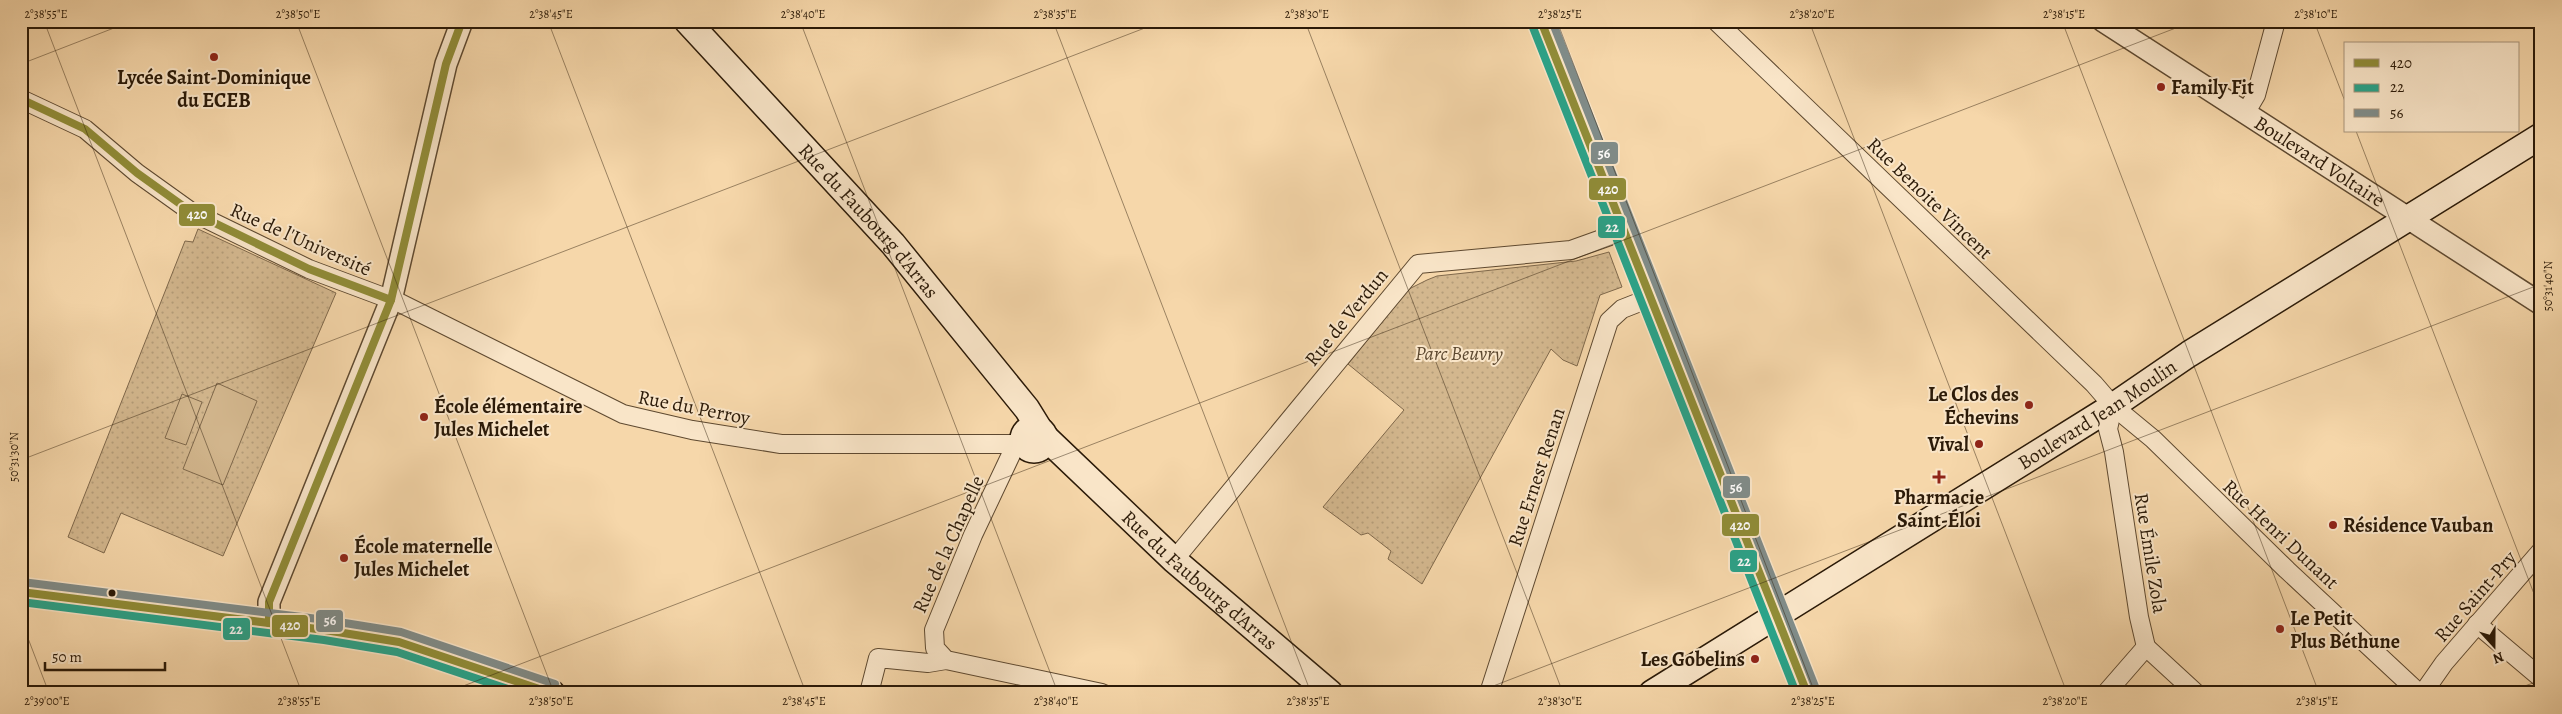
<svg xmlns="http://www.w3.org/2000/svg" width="2562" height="714" font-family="Alegreya,serif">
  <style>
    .park { fill: url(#park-dots); stroke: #7f684b }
    .pitch { fill: #d3b78e; stroke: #7f684b }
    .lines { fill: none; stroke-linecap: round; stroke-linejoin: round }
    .minor-casing { stroke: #5e4930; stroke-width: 20 }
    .tertiary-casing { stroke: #5e4930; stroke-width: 24 }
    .secondary-casing { stroke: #2b1a08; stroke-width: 28 }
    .minor { stroke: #f9e5c8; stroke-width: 18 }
    .tertiary { stroke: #f9e5c8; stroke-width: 21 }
    .secondary { stroke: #f9e5c8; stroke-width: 25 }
    .bus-1-casing { stroke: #f9e5c8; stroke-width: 11 }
    .bus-2-casing { stroke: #f9e5c8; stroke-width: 11 }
    .bus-3-casing { stroke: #f9e5c8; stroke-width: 11 }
    .bus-1 { stroke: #908c37; stroke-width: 8 }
    .bus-2 { stroke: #2aa389; stroke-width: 8 }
    .bus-3 { stroke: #808c89; stroke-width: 8 }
    .ticks { fill: none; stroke: #2b1a08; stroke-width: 1; stroke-opacity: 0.45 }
    .poi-dot { fill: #8f2418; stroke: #f9e5c8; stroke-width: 2 }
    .bus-dot { fill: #2b1a08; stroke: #f9e5c8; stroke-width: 2 }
    .labels { text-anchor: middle; stroke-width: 4; stroke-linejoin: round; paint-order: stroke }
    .poi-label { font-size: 20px; font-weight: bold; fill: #2b1a08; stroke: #f9e5c8; text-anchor: start }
    .street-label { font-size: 20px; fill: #2b1a08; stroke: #f9e5c8 }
    .park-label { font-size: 20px; font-style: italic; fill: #5d4930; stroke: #f9e5c8 }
    .line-badge { stroke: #f9e5c8; stroke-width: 2 }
    .badge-label { font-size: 14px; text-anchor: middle; font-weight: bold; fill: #fff }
    .neatline { fill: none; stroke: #2b1a08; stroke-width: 2 }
    .ticks-label { font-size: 12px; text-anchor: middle; fill: #2b1a08 }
  </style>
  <defs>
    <pattern id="park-dots" width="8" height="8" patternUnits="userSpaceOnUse" patternTransform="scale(1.25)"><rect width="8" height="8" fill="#d3b78e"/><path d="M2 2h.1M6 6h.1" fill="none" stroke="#b59d79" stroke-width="1.8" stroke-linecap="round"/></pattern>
  </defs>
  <rect width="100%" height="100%" fill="#f6d7aa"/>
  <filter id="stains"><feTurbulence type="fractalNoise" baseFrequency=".004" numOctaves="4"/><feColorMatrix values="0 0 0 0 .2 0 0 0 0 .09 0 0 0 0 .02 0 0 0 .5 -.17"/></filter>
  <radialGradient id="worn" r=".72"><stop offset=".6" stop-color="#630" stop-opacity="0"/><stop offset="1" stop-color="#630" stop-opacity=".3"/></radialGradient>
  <g class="park">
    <polygon points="198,229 336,293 223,556 121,513 104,553 68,537 185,241 193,242"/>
    <polygon points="1609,252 1622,287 1600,295 1577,366 1563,360 1551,349 1422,584 1388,559 1391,551 1368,533 1361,535 1323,507 1404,410 1348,364 1409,289 1427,280 1437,276 1576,261"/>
  </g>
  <g class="pitch">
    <polygon points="217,383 257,401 223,485 183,469"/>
    <polygon points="182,394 202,402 186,445 165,438"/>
  </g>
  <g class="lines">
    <g class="minor-casing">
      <g id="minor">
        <polyline points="1716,21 2094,384 2113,406 2153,439 2287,570 2419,693"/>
        <polyline points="21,99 85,129 137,173 190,211 309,269 400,303 623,414 692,430 781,444 1016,444"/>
        <polyline points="2246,112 2256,95 2276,21"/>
        <polyline points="2113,406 2108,429 2114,452 2139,617 2146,647"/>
        <polyline points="1024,442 1016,444 973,535 934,630 935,648 946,660 1102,693"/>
        <polyline points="1174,560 1418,264 1571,250 1624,231"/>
        <polyline points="1776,614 1807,693"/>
        <polyline points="2477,624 2541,678"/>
        <polyline points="2146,647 2196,693"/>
        <polyline points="869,693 878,658 928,663 946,660"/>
        <polyline points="1489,693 1609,321 1622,309 1650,298"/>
        <polyline points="2106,693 2146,647"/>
        <polyline points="2423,693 2444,663 2541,551"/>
      </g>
    </g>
    <g class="tertiary-casing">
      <g id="tertiary">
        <polyline points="1541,21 1776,614"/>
        <path id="s1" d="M2103,21L2541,304"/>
        <polyline points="269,623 269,602 391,300 446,64 462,21"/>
      </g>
    </g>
    <g class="secondary-casing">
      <g id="secondary">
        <path id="s2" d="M687,21L893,244L1027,409L1040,430"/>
        <circle cx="1034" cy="439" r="11"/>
        <path id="s3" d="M1044,436L1174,560L1330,693"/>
        <polyline points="21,592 325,630 399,642 552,693"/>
        <path id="s4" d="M1652,693L2113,406L2189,354L2541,136"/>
      </g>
    </g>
    <use href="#minor" class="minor"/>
    <use href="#tertiary" class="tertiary"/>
    <use href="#secondary" class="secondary"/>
    <g class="bus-1-casing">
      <g id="bus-1">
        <polyline points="1541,21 1807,693"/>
        <polyline points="21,99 85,129 137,173 190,211 309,269 391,300"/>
        <polyline points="21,592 325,630 399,642 551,693"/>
        <polyline points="269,623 269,602 391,300 446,64 462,21"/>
      </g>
    </g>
    <g class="bus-2-casing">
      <g id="bus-2">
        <polyline points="1532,25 1796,693"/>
        <polyline points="21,602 324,640 397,652 520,693"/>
      </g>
    </g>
    <g class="bus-3-casing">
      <g id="bus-3">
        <polyline points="1552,21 1816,689"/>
        <polyline points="22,582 326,620 401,632 555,684"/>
      </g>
    </g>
    <use href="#bus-1" class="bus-1"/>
    <use href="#bus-2" class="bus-2"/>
    <use href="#bus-3" class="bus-3"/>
  </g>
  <path class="ticks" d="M44,21L302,693M296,21L554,693M548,21L806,693M800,21L1058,693M1053,21L1311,693M1305,21L1563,693M1557,21L1815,693M1809,21L2067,693M2062,21L2319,693M2314,21L2346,104M21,64L132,21M2356,131L2541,612M21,460L1163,21M21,620L49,693M445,693L2194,21M1475,693L2541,284M2506,693L2541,680"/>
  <g class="poi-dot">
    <circle cx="214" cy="57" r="5"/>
    <circle cx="2161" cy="87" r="5"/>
    <circle cx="2029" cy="405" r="5"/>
    <circle cx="424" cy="417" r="5"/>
    <circle cx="1979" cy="444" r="5"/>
    <path d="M1936.5 469.5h5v5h5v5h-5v5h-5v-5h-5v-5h5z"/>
    <circle cx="2333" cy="525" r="5"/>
    <circle cx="344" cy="558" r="5"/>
    <circle cx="2280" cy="629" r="5"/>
    <circle cx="1755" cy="659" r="5"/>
  </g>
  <circle class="bus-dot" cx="112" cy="593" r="4.5"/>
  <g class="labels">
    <g class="poi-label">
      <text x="214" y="84" text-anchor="middle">Lycée Saint-Dominique<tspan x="214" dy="23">du ECEB</tspan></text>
      <text x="2171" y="94">Family Fit</text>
      <text x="2019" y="401" text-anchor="end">Le Clos des<tspan x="2019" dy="23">Échevins</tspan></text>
      <text x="434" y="413">École élémentaire<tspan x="434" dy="23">Jules Michelet</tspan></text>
      <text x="1969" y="451" text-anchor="end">Vival</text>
      <text x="1939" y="504" text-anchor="middle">Pharmacie<tspan x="1939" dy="23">Saint-Éloi</tspan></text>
      <text x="2343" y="532">Résidence Vauban</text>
      <text x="354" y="553">École maternelle<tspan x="354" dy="23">Jules Michelet</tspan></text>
      <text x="2290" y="625">Le Petit<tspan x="2290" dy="23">Plus Béthune</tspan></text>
      <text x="1745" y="666" text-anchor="end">Les Gobelins</text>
    </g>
    <g class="street-label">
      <text dy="7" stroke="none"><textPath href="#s1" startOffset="258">Boulevard Voltaire</textPath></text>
      <text transform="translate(1930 198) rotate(44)" y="7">Rue Benoite Vincent</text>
      <text dy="7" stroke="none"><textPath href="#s2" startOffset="270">Rue du Faubourg d'Arras</textPath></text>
      <text transform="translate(301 239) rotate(24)" y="7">Rue de l'Université</text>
      <text transform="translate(1346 317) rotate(-51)" y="7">Rue de Verdun</text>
      <text transform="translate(694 407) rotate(11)" y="7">Rue du Perroy</text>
      <text dy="7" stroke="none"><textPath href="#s4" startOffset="525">Boulevard Jean Moulin</textPath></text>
      <text transform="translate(1536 477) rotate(-72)" y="7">Rue Ernest Renan</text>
      <text transform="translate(2281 534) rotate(43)" y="7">Rue Henri Dunant</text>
      <text transform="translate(948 544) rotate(-66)" y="7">Rue de la Chapelle</text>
      <text transform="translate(2151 553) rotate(81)" y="7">Rue Émile Zola</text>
      <text dy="7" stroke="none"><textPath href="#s3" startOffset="212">Rue du Faubourg d'Arras</textPath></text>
      <text transform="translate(2475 596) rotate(-49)" y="7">Rue Saint-Pry</text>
    </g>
    <g class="park-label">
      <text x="1459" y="360">Parc Beuvry</text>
    </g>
  </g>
  <g class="line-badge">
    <rect x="1590" y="141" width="29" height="24" rx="5" fill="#808c89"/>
    <rect x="1588" y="177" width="39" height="24" rx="5" fill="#908c37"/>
    <rect x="178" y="203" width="38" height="24" rx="5" fill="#908c37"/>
    <rect x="1597" y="215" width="29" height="24" rx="5" fill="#2aa389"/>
    <rect x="1722" y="475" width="29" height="24" rx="5" fill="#808c89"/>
    <rect x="1721" y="513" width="39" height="24" rx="5" fill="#908c37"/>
    <rect x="1729" y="549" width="29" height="24" rx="5" fill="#2aa389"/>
    <rect x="315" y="609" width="29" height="24" rx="5" fill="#808c89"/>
    <rect x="271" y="614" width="38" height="24" rx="5" fill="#908c37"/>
    <rect x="222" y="617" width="29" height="24" rx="5" fill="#2aa389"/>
  </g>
  <g class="badge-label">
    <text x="1604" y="158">56</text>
    <text x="1608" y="194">420</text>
    <text x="197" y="219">420</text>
    <text x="1612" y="232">22</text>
    <text x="1736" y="492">56</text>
    <text x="1740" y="530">420</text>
    <text x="1744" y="566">22</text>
    <text x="330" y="625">56</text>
    <text x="290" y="630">420</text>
    <text x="236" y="634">22</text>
  </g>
  <rect width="2562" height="714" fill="none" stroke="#f6d7aa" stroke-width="55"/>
  <rect x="2344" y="42" width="175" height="90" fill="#f9e5c8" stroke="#a7947b"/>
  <rect x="2354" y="59" width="25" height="8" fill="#908c37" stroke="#a7947b"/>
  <text x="2390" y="68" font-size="15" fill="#2b1a08">420</text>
  <rect x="2354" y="84" width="25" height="8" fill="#2aa389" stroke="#a7947b"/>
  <text x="2390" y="92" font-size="15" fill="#2b1a08">22</text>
  <rect x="2354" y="109" width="25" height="8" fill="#808c89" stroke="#a7947b"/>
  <text x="2390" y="118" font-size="15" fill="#2b1a08">56</text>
  <g transform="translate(2494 646) rotate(159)" stroke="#f9e5c8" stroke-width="4" paint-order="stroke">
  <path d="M0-4L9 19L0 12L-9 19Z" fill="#2b1a08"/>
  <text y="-8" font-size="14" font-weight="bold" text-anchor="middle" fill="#2b1a08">N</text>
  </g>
  <path d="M45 662v8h120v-8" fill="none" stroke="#2b1a08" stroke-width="2.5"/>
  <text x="52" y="662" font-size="15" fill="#2b1a08" stroke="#f9e5c8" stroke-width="4" paint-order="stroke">50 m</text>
  <rect x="28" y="28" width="2506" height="658" class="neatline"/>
  <g class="ticks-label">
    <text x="46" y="18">2°38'55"E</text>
    <text x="298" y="18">2°38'50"E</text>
    <text x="551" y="18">2°38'45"E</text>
    <text x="803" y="18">2°38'40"E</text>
    <text x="1055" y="18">2°38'35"E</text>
    <text x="1307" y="18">2°38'30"E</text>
    <text x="1560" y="18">2°38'25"E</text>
    <text x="1812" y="18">2°38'20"E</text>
    <text x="2064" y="18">2°38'15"E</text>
    <text x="2316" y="18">2°38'10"E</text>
    <text transform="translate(2548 286) rotate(-90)" y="4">50°31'40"N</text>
    <text transform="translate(14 457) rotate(-90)" y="4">50°31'30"N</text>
    <text x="47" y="705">2°39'00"E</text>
    <text x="299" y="705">2°38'55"E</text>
    <text x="551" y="705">2°38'50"E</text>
    <text x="804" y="705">2°38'45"E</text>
    <text x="1056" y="705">2°38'40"E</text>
    <text x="1308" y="705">2°38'35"E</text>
    <text x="1560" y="705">2°38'30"E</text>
    <text x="1813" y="705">2°38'25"E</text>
    <text x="2065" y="705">2°38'20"E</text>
    <text x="2317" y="705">2°38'15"E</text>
  </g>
  <rect width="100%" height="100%" filter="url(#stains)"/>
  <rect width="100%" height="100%" fill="url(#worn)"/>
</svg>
